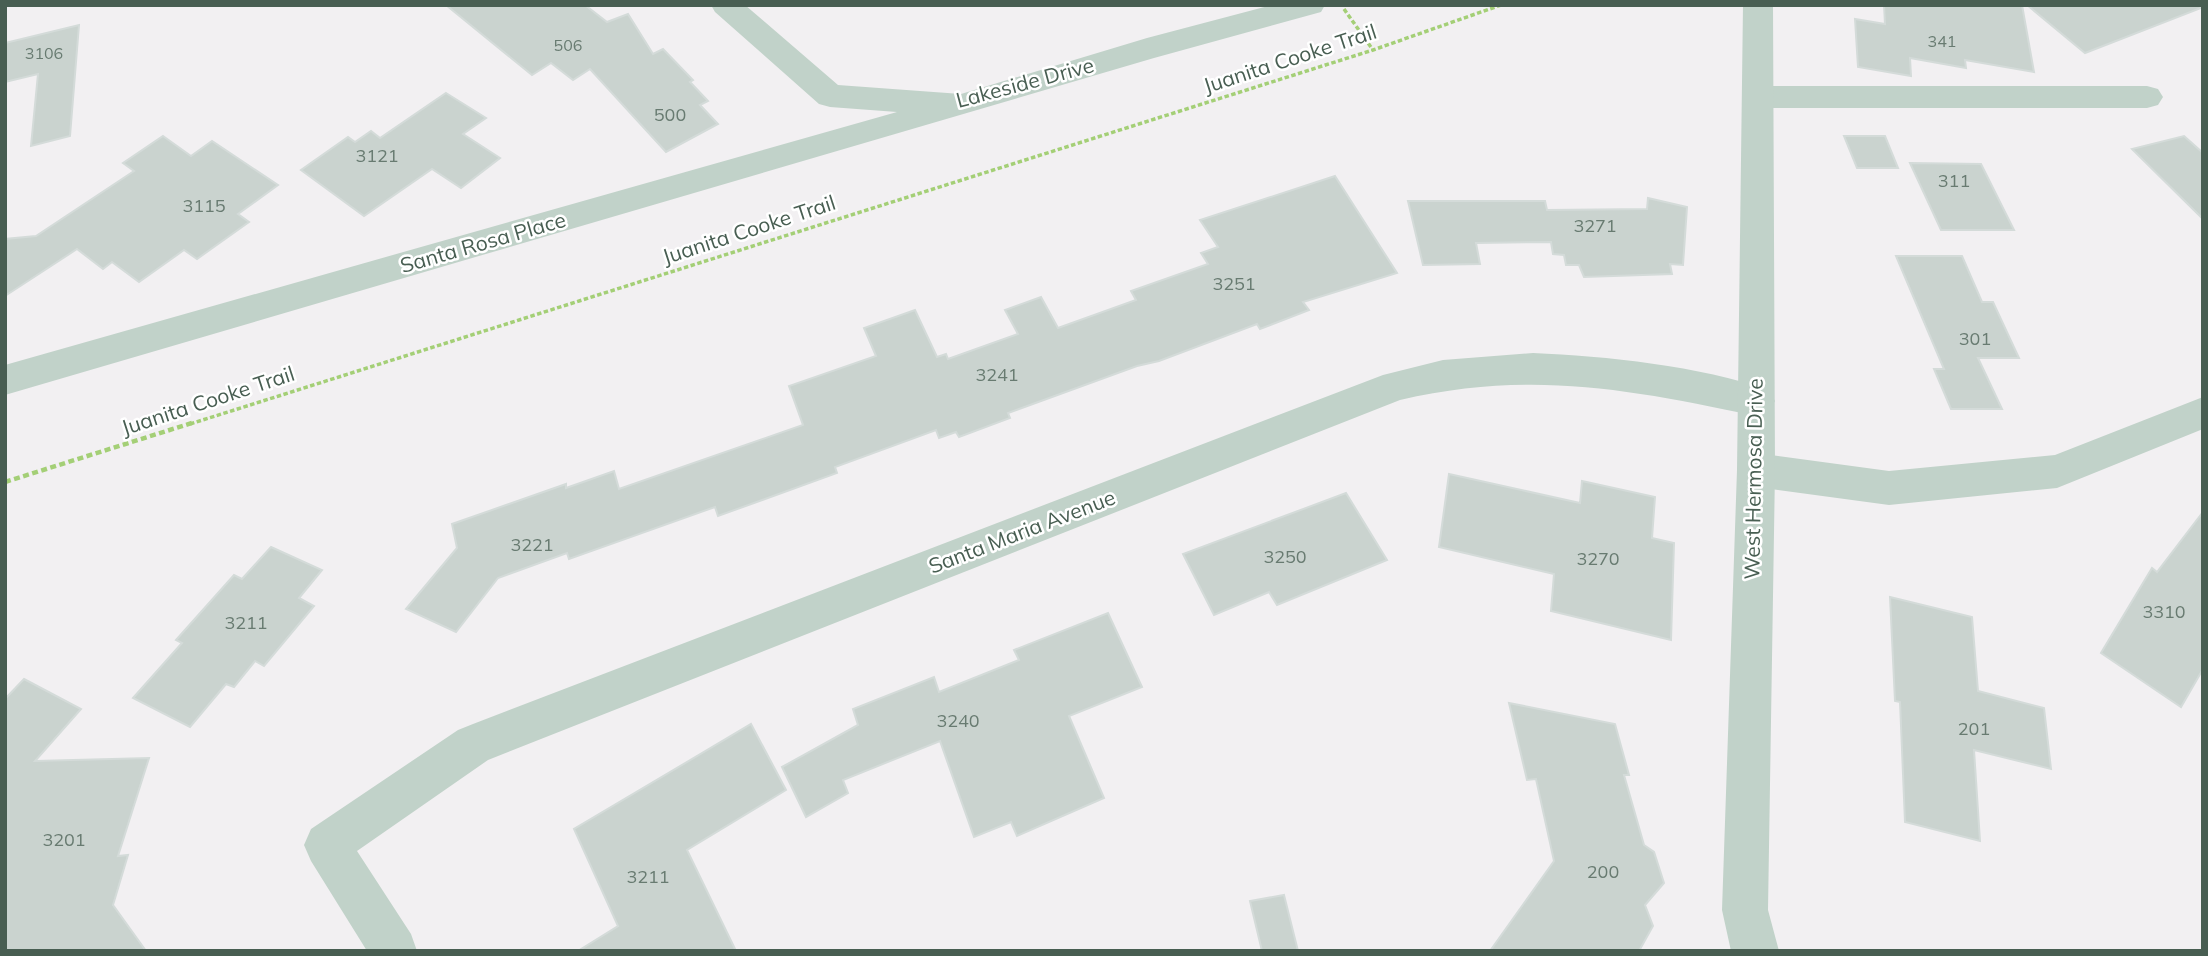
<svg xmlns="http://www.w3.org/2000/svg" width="2208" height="956" font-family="Mulish,sans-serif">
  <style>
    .building { fill: #cad3cf; stroke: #d4dbd9; stroke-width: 2 }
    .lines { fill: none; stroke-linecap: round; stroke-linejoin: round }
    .path-far1 { stroke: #a4cf76; stroke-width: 3.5; stroke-dasharray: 4.5 2.5; stroke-linecap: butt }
    .path { stroke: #a4cf76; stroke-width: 4.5; stroke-dasharray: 6 3.5; stroke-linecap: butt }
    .minor { fill: #c1d2c9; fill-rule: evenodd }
    .tertiary { fill: #c1d2c9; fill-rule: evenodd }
    .labels { text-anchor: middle; stroke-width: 5; stroke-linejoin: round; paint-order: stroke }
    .far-number-label { font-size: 16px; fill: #687b71 }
    .number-label { font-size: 18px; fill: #687b71 }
    .street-label { font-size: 21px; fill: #485e52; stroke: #fff }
  </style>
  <rect width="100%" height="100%" fill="#f2f0f2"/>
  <g class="building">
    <polygon points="446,5 585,5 607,22 628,14 653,54 663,49 693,80 690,82 708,101 700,105 718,124 666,152 590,69 573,80 551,63 532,75"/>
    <polygon points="1884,5 2022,5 2034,72 1965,60 1966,68 1910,58 1911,76 1858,67 1855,19 1885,24"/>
    <polygon points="2027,5 2200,5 2201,8 2085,53"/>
    <polygon points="79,25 70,136 31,146 38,74 5,82 5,43"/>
    <polygon points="446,93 486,118 463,134 500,158 461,188 432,169 364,216 301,170 348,137 355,142 371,131 380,138"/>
    <polygon points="163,136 191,156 212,141 278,185 238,214 249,222 197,259 184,250 139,282 112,262 103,269 77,249 5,296 5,239 36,236 134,171 123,163"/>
    <polygon points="1844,136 1885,136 1898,168 1857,168"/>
    <polygon points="2184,136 2203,153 2203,219 2132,149"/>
    <polygon points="1910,163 1981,164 2014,230 1941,230"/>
    <polygon points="1335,176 1397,273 1303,302 1309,310 1260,329 1257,324 1159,361 1137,366 1008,413 1010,418 959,437 956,432 939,438 936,430 835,467 837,473 718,516 715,507 569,559 567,553 498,578 456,632 406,609 457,548 452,524 566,484 566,488 614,471 619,489 803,425 789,386 876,356 864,328 915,310 937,357 946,354 948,359 1018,334 1005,310 1041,297 1058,328 1136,300 1131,291 1208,264 1201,253 1218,247 1200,220"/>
    <polygon points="1648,198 1687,207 1683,265 1670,264 1672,274 1584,277 1579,265 1566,265 1564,255 1553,254 1551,242 1476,243 1480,264 1423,265 1408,201 1545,201 1547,210 1647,209"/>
    <polygon points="1896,256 1962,256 1982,302 1993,302 2019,358 1978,358 2002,409 1951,409 1934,369 1944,369"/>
    <polygon points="1449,474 1580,503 1582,481 1655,497 1652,538 1674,543 1671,640 1551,611 1554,574 1439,547"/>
    <polygon points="1346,493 1387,560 1277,605 1269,592 1214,615 1183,554"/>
    <polygon points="2203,512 2203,669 2181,707 2101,653 2152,568 2157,572"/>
    <polygon points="271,547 322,570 299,598 314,606 264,666 255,661 234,687 226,684 190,727 133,698 182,643 176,640 234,575 242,579"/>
    <polygon points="1890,597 1972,617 1978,691 2044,708 2051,769 1974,750 1980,841 1905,822 1900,702 1895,701"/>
    <polygon points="1108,613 1142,687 1069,716 1104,798 1017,836 1011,822 974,837 940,741 843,780 848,793 806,817 782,767 858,725 853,709 934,677 939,692 1019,660 1014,650"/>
    <polygon points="24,679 81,709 35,761 149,758 118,856 128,855 113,905 146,951 5,951 5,699"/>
    <polygon points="1509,703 1615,724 1629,775 1624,775 1644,845 1654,852 1664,883 1645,905 1653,926 1639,951 1490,951 1554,861 1536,779 1527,780"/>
    <polygon points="751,724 786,790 687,850 736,951 578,951 618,926 574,829"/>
    <polygon points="1284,895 1298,951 1262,951 1250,901"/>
  </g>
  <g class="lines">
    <g class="path-far1">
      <polyline points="1344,9 1373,50"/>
      <polyline points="190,424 1373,50 1501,5"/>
    </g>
    <polyline class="path" points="5,482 195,422"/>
    <g class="minor">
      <polygon points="711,5 745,5 838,85 961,94 1147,38 1272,5 1325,5 1321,12 1154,58 5,395 5,365 897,112 830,107 819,104 715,12"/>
      <polygon points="1758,86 2147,86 2158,89 2163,97 2158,105 2147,108 1758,108 1747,105 1742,97 1747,89"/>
      <path d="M1533,353C1606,356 1700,366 1769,390L1775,401L1769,412L1756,416C1628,389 1530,370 1400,400L488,760L357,851L411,934L417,951H367L311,861L304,845L311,829L458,730L473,724L1383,375L1443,360Z"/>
      <polygon points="2203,397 2203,429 2057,488 1889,505 1756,487 1742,482 1737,470 1742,458 1756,453 1889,471 2055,455"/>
    </g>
    <polygon class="tertiary" points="1743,5 1773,5 1775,470 1768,910 1779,951 1731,951 1722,910 1737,470"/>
  </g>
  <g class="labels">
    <g class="far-number-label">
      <text x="1942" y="47">341</text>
      <text x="568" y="51">506</text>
      <text x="44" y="59">3106</text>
    </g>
    <g class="number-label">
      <text x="670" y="121">500</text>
      <text x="377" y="162">3121</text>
      <text x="1954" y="187">311</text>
      <text x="204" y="212">3115</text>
      <text x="1595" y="232">3271</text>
      <text x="1234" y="290">3251</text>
      <text x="1975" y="345">301</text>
      <text x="997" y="381">3241</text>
      <text x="532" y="551">3221</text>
      <text x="1285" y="563">3250</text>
      <text x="1598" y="565">3270</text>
      <text x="2164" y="618">3310</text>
      <text x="246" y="629">3211</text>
      <text x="958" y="727">3240</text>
      <text x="1974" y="735">201</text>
      <text x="64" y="846">3201</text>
      <text x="1603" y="878">200</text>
      <text x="648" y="883">3211</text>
    </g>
    <g class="street-label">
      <text transform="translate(1290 59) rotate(-18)" y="7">Juanita Cooke Trail</text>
      <text transform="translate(1025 83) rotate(-15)" y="7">Lakeside Drive</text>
      <text transform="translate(749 230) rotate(-18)" y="7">Juanita Cooke Trail</text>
      <text transform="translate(483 243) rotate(-16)" y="7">Santa Rosa Place</text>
      <text transform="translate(208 401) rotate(-18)" y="7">Juanita Cooke Trail</text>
      <text transform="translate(1754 479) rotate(-89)" y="7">West Hermosa Drive</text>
      <text transform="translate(1022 532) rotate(-21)" y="7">Santa Maria Avenue</text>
    </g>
  </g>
  <rect width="2208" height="956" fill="none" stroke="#485e52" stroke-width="14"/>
</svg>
